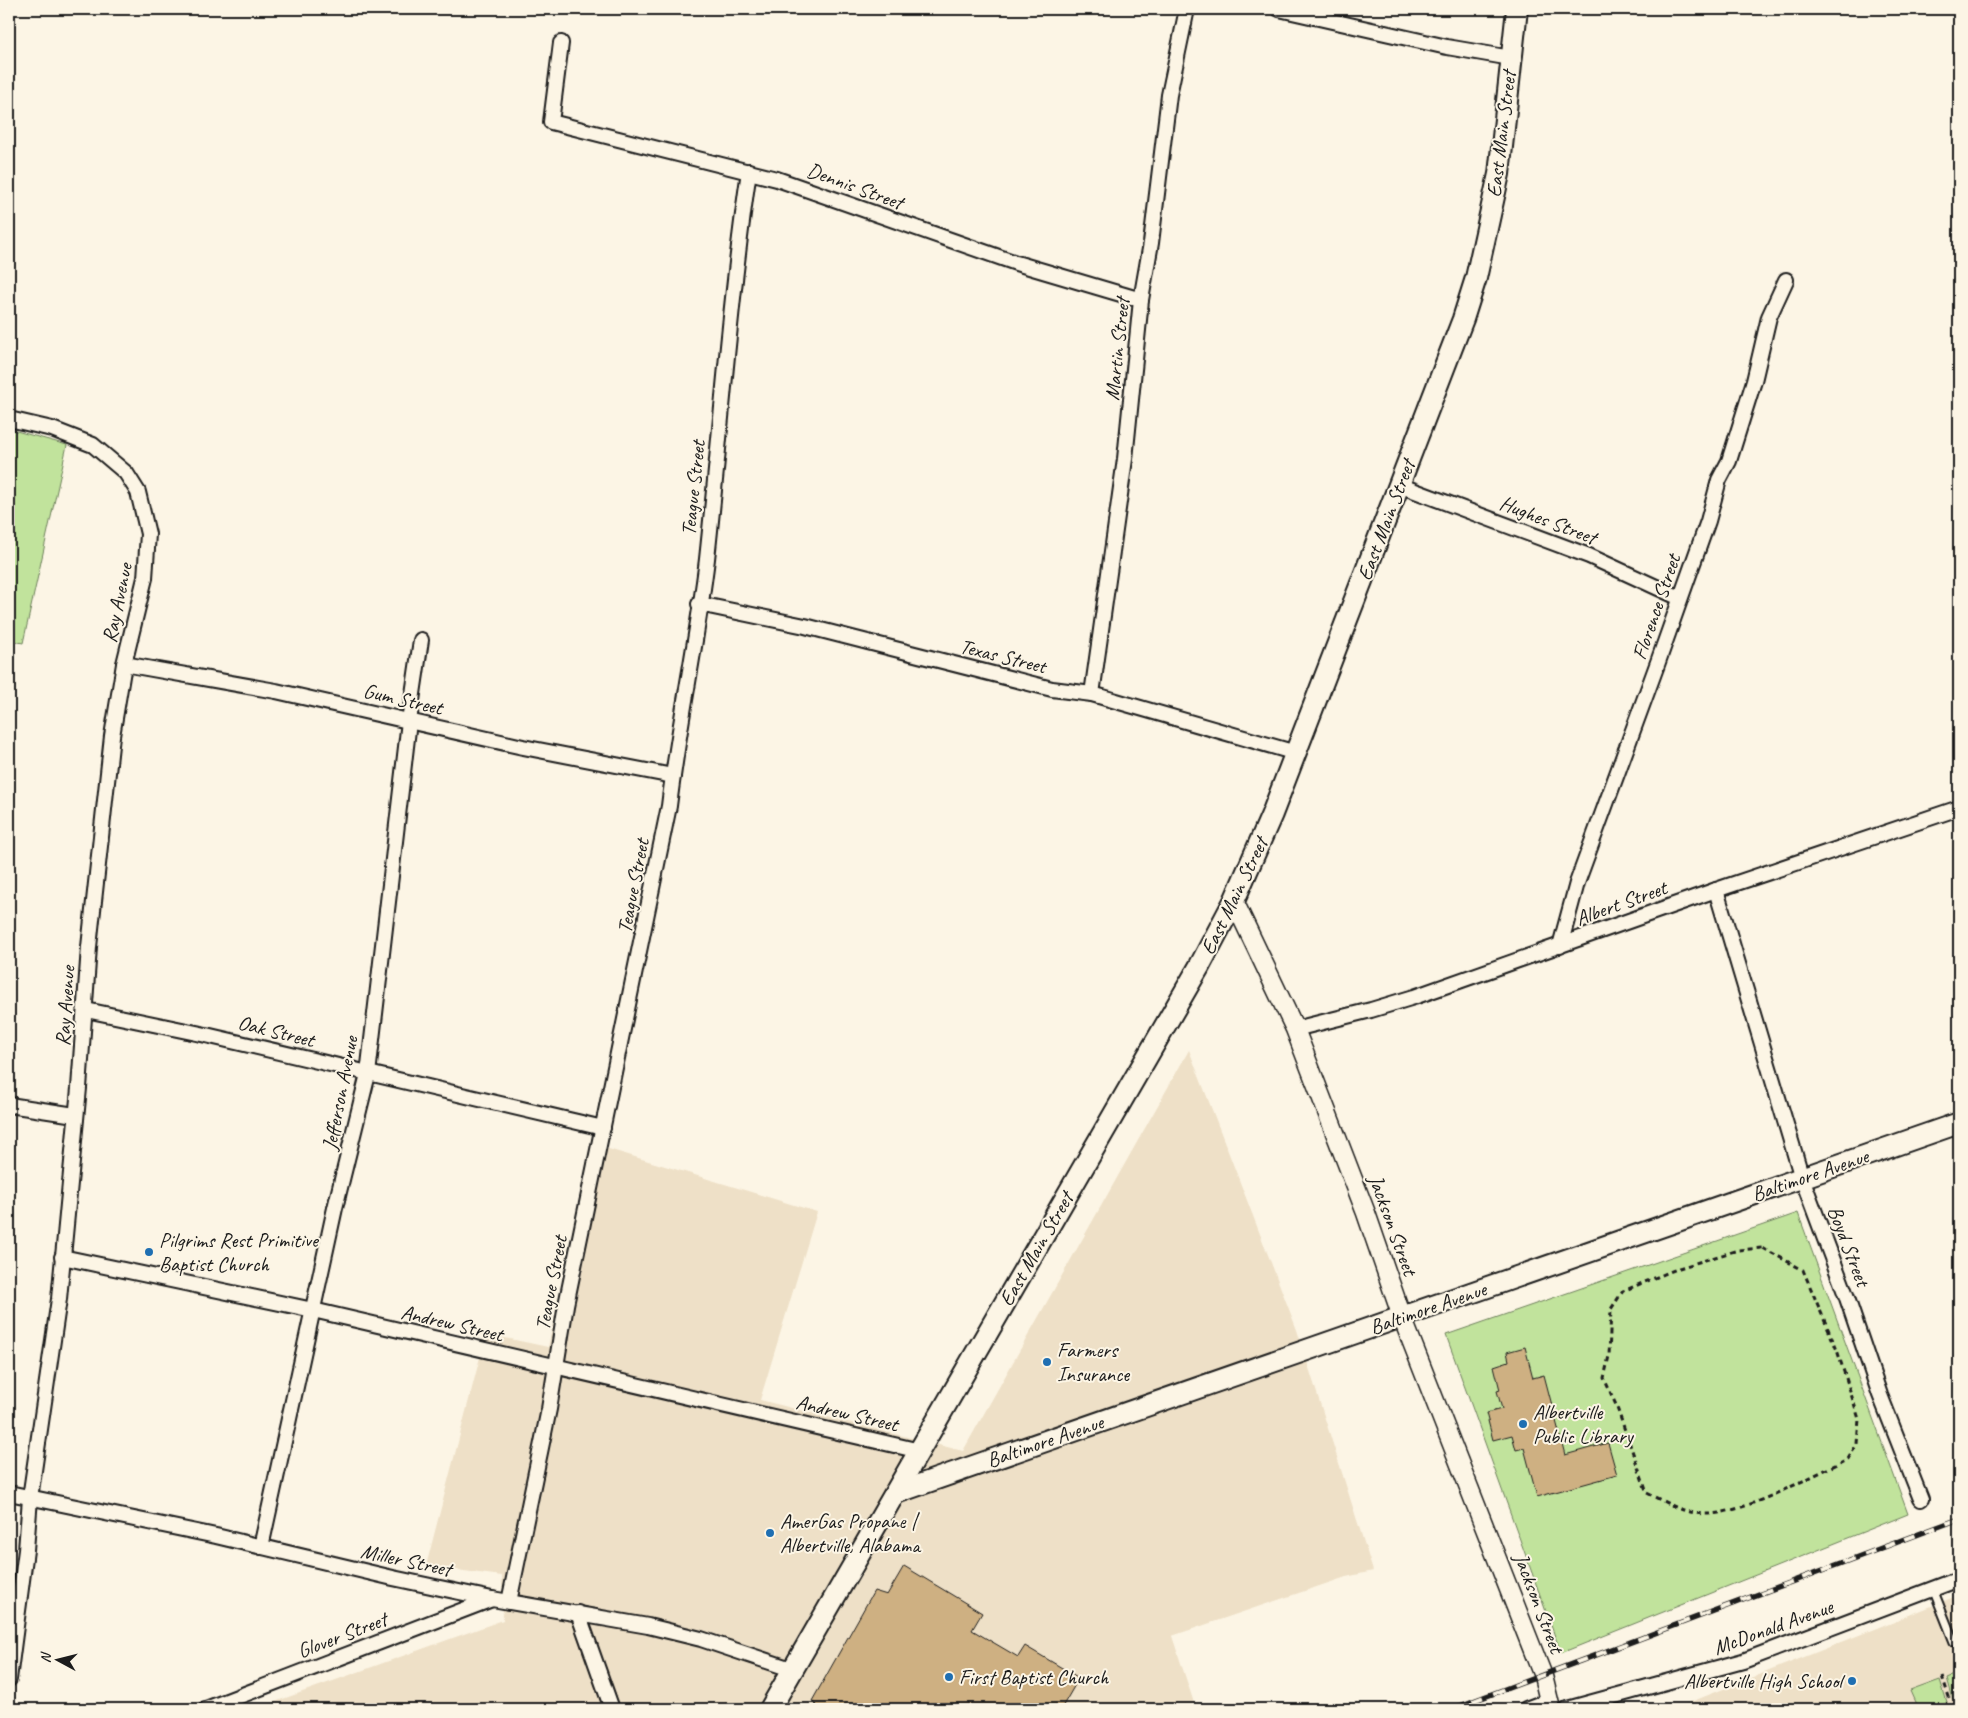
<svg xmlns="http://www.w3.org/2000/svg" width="1968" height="1718" font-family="Caveat,sans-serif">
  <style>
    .built { fill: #eee0c7 }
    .green { fill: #c1e39c; stroke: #6e805c }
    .building { fill: #ceb082; stroke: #1c1c1c }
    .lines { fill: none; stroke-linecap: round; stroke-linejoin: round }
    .service-casing { stroke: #1c1c1c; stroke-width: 11 }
    .minor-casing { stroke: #1c1c1c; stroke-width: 18 }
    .tertiary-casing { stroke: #1c1c1c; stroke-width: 21 }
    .secondary-casing { stroke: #1c1c1c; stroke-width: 24 }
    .path { stroke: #1c1c1c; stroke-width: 3; stroke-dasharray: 5 4; stroke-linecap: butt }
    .service { stroke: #fcf5e5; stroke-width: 7 }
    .minor { stroke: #fcf5e5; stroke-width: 14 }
    .tertiary { stroke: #fcf5e5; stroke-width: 18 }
    .secondary { stroke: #fcf5e5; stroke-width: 20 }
    .rail-casing { stroke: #1c1c1c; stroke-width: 5.5 }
    .rail { stroke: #fcf5e5; stroke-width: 4; stroke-dasharray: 11; stroke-linecap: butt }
    .poi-dot { fill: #1f6fb2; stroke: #fcf5e5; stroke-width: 2 }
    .labels { text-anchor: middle; stroke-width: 4; stroke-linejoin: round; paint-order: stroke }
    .street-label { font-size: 21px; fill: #1c1c1c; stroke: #fcf5e5 }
    .poi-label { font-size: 21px; fill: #1c1c1c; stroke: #fcf5e5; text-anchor: start }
  </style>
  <rect width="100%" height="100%" fill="#fcf5e5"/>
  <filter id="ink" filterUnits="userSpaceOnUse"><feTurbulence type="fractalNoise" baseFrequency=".02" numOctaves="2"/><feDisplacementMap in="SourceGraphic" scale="10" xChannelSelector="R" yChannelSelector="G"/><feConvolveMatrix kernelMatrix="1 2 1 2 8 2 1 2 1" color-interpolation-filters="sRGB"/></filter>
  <g filter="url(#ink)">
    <g class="built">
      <polygon points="1189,1050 1297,1330 1373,1571 1346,1577 1172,1636 1196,1709 255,1709 503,1620 502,1576 426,1566 486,1334 548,1347 592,1144 817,1212 760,1400 963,1451"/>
      <polygon points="1959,1595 1959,1709 1673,1709 1817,1652"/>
    </g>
    <g class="green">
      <polygon points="9,429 67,445 23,643 9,640"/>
      <polygon points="1798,1213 1908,1514 1561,1653 1446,1335"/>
      <polygon points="1959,1673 1959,1692 1954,1694 1956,1698 1953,1699 1947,1678"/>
      <polygon points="1940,1680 1947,1702 1926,1709 1918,1709 1910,1691"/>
    </g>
    <g class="building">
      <polygon points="1525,1347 1533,1378 1544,1375 1565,1455 1608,1443 1617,1475 1537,1497 1524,1448 1516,1450 1512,1435 1493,1440 1486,1413 1502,1409 1497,1391 1500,1390 1494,1366 1509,1361 1507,1352"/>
      <polygon points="904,1566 982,1613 972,1630 1018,1657 1025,1646 1079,1678 1061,1709 820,1709 812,1701 874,1591 887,1595"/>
    </g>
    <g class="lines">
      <g class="service-casing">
        <polyline id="service" points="1933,1589 1954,1642"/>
      </g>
      <g class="minor-casing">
        <g id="minor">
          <polyline points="1279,9 1447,47 1511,58"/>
          <polyline points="561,43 551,122 777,179 1016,263 1141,300"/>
          <polyline points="9,419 52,429 93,445 126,473 138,492 148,534 145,578 124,664 112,736 89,947 79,1088 59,1299 30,1498 26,1550 9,1679"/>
          <polyline points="1399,485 1589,556 1680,598"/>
          <polyline points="699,604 805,626 1052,689 1092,694 1296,753"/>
          <polyline points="124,664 276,691 523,747 673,776"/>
          <polyline points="1092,694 1125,459 1141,300 1151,243 1169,95 1187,9"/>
          <polyline points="1716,890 1802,1178 1846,1295 1880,1395 1921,1499"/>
          <polyline points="1560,946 1577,883 1658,662 1708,521 1719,480 1729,461 1754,381 1769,317 1786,280"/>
          <polyline points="86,1010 206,1035 603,1128"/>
          <polyline points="1295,1029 1371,1010 1414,997 1716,890 1959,808"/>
          <polyline points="9,1105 75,1115"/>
          <polyline points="62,1257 313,1310 920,1451"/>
          <polyline points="9,1493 216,1536 393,1578 492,1599 648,1626 701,1639 794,1670"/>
          <polyline points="261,1547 335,1208 368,1074 409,721 421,640"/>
          <path d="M509,1602L549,1409L566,1305L669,806C679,723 697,642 707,559C721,430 730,299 749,171"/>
          <polyline points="578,1613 612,1709"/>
          <polyline points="206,1709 492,1599"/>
          <polyline points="1526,1709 1547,1701"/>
          <polyline points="1567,1709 1743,1661 1959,1579"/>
        </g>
      </g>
      <g class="tertiary-casing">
        <polyline id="tertiary" points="1234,901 1295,1029 1366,1213 1402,1317 1543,1676 1551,1709"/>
      </g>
      <g class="secondary-casing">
        <g id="secondary">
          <polyline points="896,1493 1959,1123"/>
          <polyline points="770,1709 1199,967 1234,901 1272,814 1463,319 1476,278 1499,174 1517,9"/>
        </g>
      </g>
      <g class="path">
        <path d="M1763,1248L1803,1270L1837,1350L1859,1419L1857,1444L1848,1459C1810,1476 1744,1515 1704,1514C1683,1513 1665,1502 1647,1493L1616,1405L1604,1378L1609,1356L1611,1309L1623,1291L1679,1268L1738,1250Z"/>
        <polyline points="1942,1676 1950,1700"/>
      </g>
      <use href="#service" class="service"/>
      <use href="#minor" class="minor"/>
      <use href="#tertiary" class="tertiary"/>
      <use href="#secondary" class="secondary"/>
      <g class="rail-casing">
        <polyline id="rail" points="1452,1709 1959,1519"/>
      </g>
      <use href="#rail" class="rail"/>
    </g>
  </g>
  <g class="poi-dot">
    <circle cx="149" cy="1252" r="5"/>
    <circle cx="1047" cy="1362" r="5"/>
    <circle cx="1523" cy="1424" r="5"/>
    <circle cx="770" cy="1533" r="5"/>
    <circle cx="949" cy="1677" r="5"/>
    <circle cx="1852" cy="1681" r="5"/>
  </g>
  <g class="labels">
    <g class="street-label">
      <text transform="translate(1501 134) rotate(-83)" y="7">East Main Street</text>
      <text transform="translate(855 186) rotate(20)" y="7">Dennis Street</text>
      <text transform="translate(1117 349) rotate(-84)" y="7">Martin Street</text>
      <text transform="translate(693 488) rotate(-84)" y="7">Teague Street</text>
      <text transform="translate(1386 520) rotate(-69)" y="7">East Main Street</text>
      <text transform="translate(1548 520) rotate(21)" y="7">Hughes Street</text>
      <text transform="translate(117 603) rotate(-78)" y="7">Ray Avenue</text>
      <text transform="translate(1656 607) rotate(-71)" y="7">Florence Street</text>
      <text transform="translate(1003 656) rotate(14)" y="7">Texas Street</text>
      <text transform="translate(403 699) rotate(13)" y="7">Gum Street</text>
      <text transform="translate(633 886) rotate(-79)" y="7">Teague Street</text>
      <text transform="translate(1234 896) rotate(-64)" y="7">East Main Street</text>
      <text transform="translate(1621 903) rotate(-20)" y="7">Albert Street</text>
      <text transform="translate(65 1006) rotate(-86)" y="7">Ray Avenue</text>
      <text transform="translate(276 1031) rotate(14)" y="7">Oak Street</text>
      <text transform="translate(340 1093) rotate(-79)" y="7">Jefferson Avenue</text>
      <text transform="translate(1810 1175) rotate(-19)" y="7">Baltimore Avenue</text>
      <text transform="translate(1393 1225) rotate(70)" y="7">Jackson Street</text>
      <text transform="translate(1849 1246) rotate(69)" y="7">Boyd Street</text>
      <text transform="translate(1036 1249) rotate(-60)" y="7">East Main Street</text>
      <text transform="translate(551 1283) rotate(-79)" y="7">Teague Street</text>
      <text transform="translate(1428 1308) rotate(-19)" y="7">Baltimore Avenue</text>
      <text transform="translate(452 1323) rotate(13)" y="7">Andrew Street</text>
      <text transform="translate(847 1413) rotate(13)" y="7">Andrew Street</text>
      <text transform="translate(1045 1441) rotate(-19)" y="7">Baltimore Avenue</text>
      <text transform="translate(406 1560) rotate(12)" y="7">Miller Street</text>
      <text transform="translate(1539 1603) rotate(69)" y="7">Jackson Street</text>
      <text transform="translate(1773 1627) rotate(-20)" y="7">McDonald Avenue</text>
      <text transform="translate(342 1635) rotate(-21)" y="7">Glover Street</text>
    </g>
    <g class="poi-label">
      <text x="159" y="1247">Pilgrims Rest Primitive<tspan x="159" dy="24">Baptist Church</tspan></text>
      <text x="1057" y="1357">Farmers<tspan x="1057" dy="24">Insurance</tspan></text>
      <text x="1533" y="1419">Albertville<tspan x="1533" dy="24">Public Library</tspan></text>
      <text x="780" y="1528">AmerGas Propane |<tspan x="780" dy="24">Albertville, Alabama</tspan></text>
      <text x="959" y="1684">First Baptist Church</text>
      <text x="1842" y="1688" text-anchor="end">Albertville High School</text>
    </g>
  </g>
  <rect width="1968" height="1718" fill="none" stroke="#fcf5e5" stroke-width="30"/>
  <rect x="15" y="15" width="1938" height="1688" fill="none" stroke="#1c1c1c" stroke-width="2" filter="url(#ink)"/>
  <g transform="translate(58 1660) rotate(277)" stroke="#fcf5e5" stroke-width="4" paint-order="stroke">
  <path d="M0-4L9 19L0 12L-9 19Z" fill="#1c1c1c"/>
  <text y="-8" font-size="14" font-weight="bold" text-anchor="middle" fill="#1c1c1c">N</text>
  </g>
</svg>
